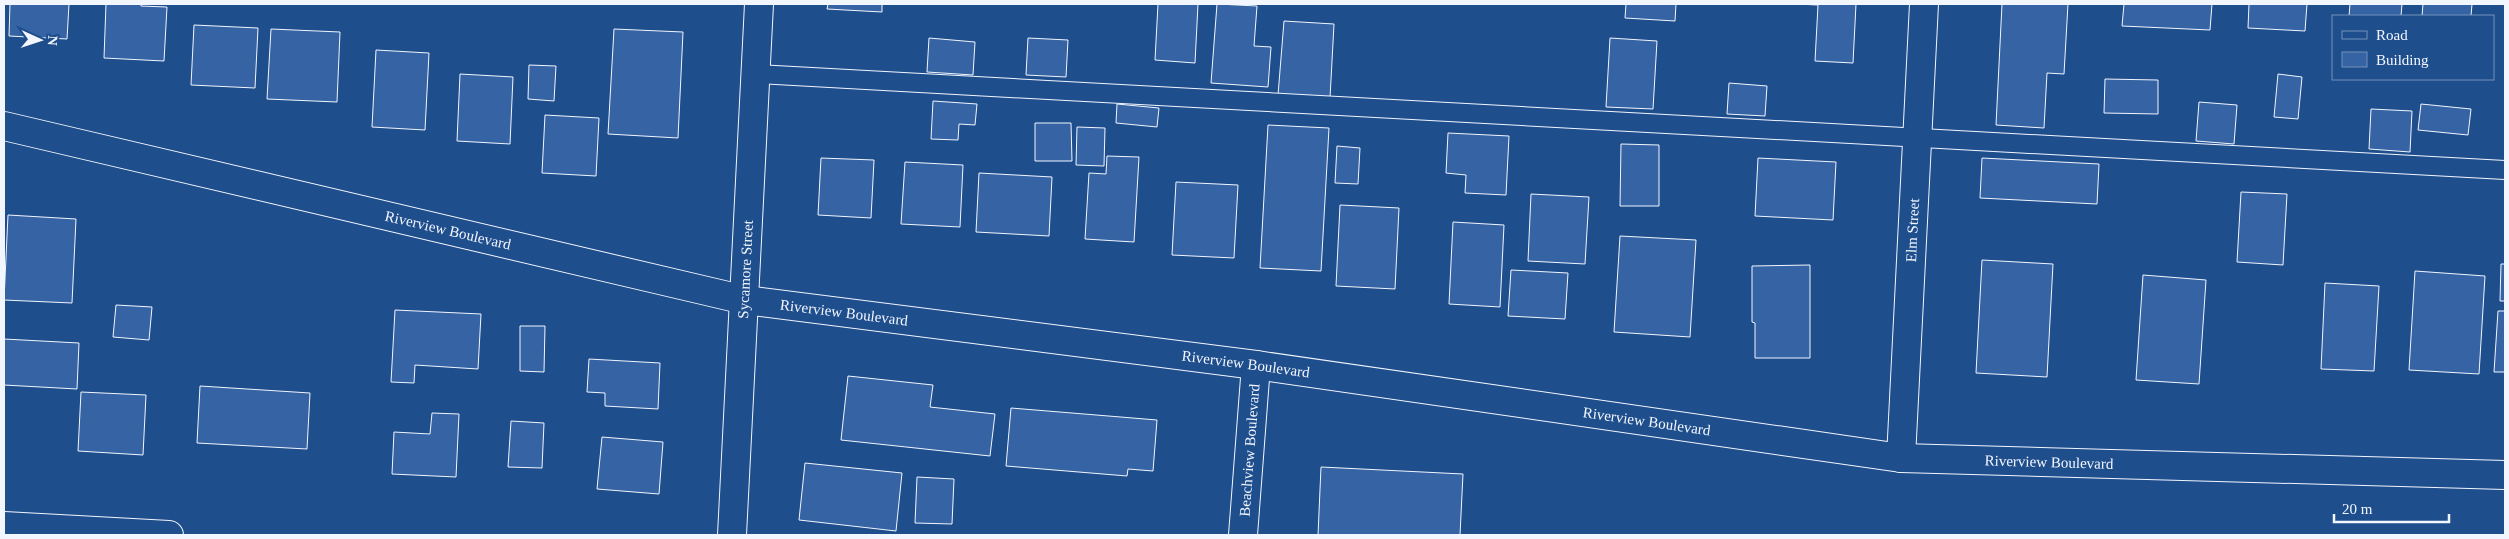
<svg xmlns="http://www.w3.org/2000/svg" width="2509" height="539" font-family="Georgia,serif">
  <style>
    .building { fill: #3563a3; stroke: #f2f6ff }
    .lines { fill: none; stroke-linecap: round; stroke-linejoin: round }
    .service-casing { stroke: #f2f6ff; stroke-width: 20 }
    .minor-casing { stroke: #f2f6ff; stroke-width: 30 }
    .service { stroke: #1f4e8c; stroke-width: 18 }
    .minor { stroke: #1f4e8c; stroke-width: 28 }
    .labels { text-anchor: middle; stroke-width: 4; stroke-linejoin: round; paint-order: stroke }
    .street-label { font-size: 15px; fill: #f2f6ff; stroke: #1f4e8c }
  </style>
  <rect width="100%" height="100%" fill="#1f4e8c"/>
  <g class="building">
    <polygon points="10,4 69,4 67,39 9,36"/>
    <polygon points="106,4 141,4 141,6 167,7 164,61 104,58"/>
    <polygon points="828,4 882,4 882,12 827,9"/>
    <polygon points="1158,4 1198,4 1195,63 1155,60"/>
    <polygon points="1217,4 1257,6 1254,46 1271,47 1268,87 1211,83"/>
    <polygon points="1626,4 1676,4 1675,21 1625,18"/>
    <polygon points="1796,4 1856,4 1853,63 1815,61 1818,5"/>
    <polygon points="2002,4 2068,4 2064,74 2047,73 2044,128 1996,125"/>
    <polygon points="2124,4 2212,4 2210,30 2122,26"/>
    <polygon points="2249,4 2307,4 2305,31 2248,28"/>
    <polygon points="2350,4 2402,4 2401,16 2349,16"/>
    <polygon points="2423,4 2472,4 2471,16 2422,16"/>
    <polygon points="1284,21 1334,24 1330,98 1278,95"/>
    <polygon points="194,25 258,28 255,88 191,85"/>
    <polygon points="271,29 340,32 337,102 267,99"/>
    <polygon points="614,29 683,32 678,138 608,134"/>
    <polygon points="929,38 975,42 973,75 927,72"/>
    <polygon points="1028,38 1068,40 1066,77 1026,75"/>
    <polygon points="1610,38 1657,41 1653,109 1606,107"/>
    <polygon points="376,50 429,53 425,130 372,127"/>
    <polygon points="529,65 556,66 554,101 528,99"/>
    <polygon points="460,74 513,77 510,144 457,141"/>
    <polygon points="2278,74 2302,77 2298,119 2274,117"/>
    <polygon points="2105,79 2158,80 2158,114 2104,113"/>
    <polygon points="1729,83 1767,86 1765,116 1727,114"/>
    <polygon points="933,101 977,104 975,125 959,124 958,140 931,139"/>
    <polygon points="2199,102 2237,105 2234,144 2196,141"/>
    <polygon points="1117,104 1159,108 1157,127 1116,123"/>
    <polygon points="2421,104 2471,109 2468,135 2418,130"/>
    <polygon points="2371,109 2412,111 2410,152 2369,149"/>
    <polygon points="545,115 599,118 596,176 542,173"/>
    <polygon points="1035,123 1071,123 1072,161 1035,161"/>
    <polygon points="1268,125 1329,128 1321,271 1260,268"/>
    <polygon points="1077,127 1105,128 1104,166 1076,165"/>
    <polygon points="1448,133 1509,136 1506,195 1465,193 1466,175 1446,173"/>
    <polygon points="1621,144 1659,145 1659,206 1620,206"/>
    <polygon points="1337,146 1360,148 1358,184 1335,183"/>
    <polygon points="1107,156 1139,157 1134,242 1085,239 1089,173 1106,174"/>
    <polygon points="821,158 874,160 871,218 818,215"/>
    <polygon points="1758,158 1836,162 1833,220 1755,216"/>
    <polygon points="1982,158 2099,164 2097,204 1980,198"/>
    <polygon points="905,162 963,165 960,227 901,224"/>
    <polygon points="979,173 1052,177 1049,236 976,232"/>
    <polygon points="1176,182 1238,185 1234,258 1172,255"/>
    <polygon points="2241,192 2287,194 2283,265 2237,262"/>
    <polygon points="1531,194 1589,197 1585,264 1528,261"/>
    <polygon points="1340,205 1399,208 1395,289 1336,286"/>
    <polygon points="8,215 76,219 72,303 4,300"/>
    <polygon points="1453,222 1504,225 1500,307 1449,304"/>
    <polygon points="1620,236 1696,240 1690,337 1614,332"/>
    <polygon points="1982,260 2053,264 2047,377 1976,373"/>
    <polygon points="2501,264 2505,264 2505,301 2500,301"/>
    <polygon points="1810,265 1810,358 1755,358 1755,323 1752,322 1752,266"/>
    <polygon points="1511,270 1568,273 1565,319 1508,316"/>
    <polygon points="2415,271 2485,276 2479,374 2409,370"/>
    <polygon points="2143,275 2206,280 2199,384 2136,380"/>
    <polygon points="2325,283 2379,286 2374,371 2321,369"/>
    <polygon points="116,305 152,307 149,340 113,337"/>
    <polygon points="395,310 481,314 478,369 415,365 414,383 391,382"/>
    <polygon points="2498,311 2505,311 2505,372 2494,372"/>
    <polygon points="520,326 545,326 544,372 520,371"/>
    <polygon points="4,339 79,343 77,389 4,385"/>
    <polygon points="589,359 660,363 658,409 605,406 605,393 587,392"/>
    <polygon points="848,376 933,385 930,407 995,414 990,456 841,440"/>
    <polygon points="200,386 310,393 307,449 197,443"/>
    <polygon points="81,392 146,395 143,455 78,451"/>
    <polygon points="1011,408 1157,420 1153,471 1128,469 1127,476 1006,466"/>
    <polygon points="432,413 459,414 456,477 392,474 394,432 430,434"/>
    <polygon points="511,421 544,423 542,468 508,467"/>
    <polygon points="602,437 663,442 659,494 597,489"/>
    <polygon points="805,463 902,473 896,531 799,520"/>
    <polygon points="1321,467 1463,474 1460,535 1318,535"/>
    <polygon points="917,477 954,479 952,524 915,523"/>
  </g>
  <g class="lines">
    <g class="service-casing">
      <polyline id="service" points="756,74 2505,170"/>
    </g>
    <g class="minor-casing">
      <g id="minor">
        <path id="s1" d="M4,126L745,300L1256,365L1901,458L2505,475"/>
        <path id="s2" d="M1901,458L1924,4"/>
        <polyline points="4,526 169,535"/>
        <path id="s3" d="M732,535L759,4"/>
        <path id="s4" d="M1243,535L1256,365"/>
      </g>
    </g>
    <use href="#service" class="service"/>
    <use href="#minor" class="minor"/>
  </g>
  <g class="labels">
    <g class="street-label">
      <text dy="5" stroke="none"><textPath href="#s1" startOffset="456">Riverview Boulevard</textPath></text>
      <text dy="5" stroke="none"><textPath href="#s2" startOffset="228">Elm Street</textPath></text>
      <text dy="5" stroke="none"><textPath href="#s3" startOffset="266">Sycamore Street</textPath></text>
      <text dy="5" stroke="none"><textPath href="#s1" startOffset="861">Riverview Boulevard</textPath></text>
      <text dy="5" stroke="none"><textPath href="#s1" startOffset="1266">Riverview Boulevard</textPath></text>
      <text dy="5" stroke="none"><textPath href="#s1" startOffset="1671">Riverview Boulevard</textPath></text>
      <text dy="5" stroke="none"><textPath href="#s4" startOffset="85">Beachview Boulevard</textPath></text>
      <text dy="5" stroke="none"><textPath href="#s1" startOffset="2076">Riverview Boulevard</textPath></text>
    </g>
  </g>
  <rect width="2509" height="539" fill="none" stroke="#f2f6ff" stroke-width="10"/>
  <rect x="2332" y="15" width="162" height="65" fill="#1f4e8c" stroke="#7391ba"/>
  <rect x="2342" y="31" width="25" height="8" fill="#1f4e8c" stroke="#7391ba"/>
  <text x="2376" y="40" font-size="15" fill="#f2f6ff">Road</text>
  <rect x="2342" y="52" width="25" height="15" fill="#3563a3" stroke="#7391ba"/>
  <text x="2376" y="65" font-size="15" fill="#f2f6ff">Building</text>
  <g transform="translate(40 40) rotate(93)" stroke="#1f4e8c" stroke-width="4" paint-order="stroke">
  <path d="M0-4L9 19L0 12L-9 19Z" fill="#f2f6ff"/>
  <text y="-8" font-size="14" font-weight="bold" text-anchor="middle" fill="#f2f6ff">N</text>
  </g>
  <path d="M2334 514v8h115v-8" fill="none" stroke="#f2f6ff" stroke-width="2.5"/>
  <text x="2342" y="514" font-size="15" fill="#f2f6ff" stroke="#1f4e8c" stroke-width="4" paint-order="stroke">20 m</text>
</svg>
